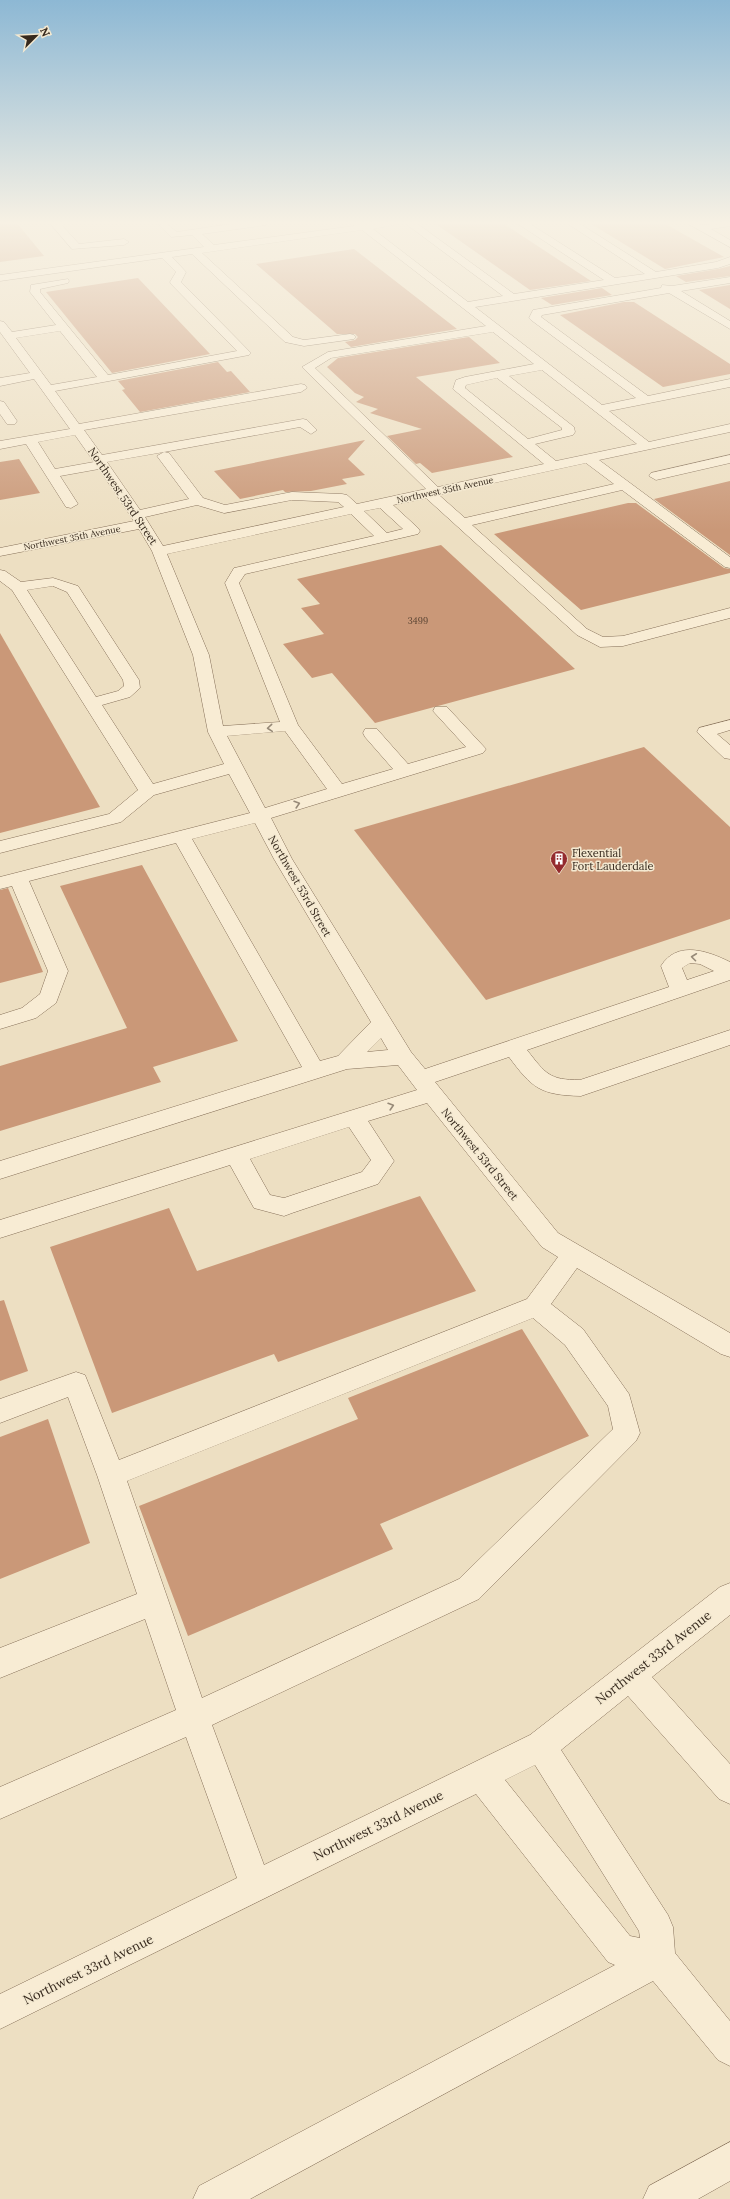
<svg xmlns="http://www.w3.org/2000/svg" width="730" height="2199" font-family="Lora,serif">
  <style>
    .building { fill: #ca9878 }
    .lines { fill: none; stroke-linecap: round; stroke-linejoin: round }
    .minor-casing { stroke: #867059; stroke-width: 1 }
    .minor { fill: #f8ecd4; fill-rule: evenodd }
    .oneway { stroke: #978a78 }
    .labels { text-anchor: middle; stroke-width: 3; stroke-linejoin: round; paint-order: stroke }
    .far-street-label { font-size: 9px; fill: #36291d; stroke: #f4e9d1 }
    .number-label { font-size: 9px; fill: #5b4534 }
    .street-label { font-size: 11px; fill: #36291d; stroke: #f4e9d1 }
    .poi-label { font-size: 11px; fill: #36291d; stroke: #f4e9d1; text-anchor: start }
    .near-street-label { font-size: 13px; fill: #36291d; stroke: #f4e9d1 }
  </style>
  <rect width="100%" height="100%" fill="#eddfc2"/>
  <g class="building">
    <polygon points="0,222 16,222 44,256 0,262"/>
    <polygon points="433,222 501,222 591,281 530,290"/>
    <polygon points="588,222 662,222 724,257 665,269"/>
    <polygon points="354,249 394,280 457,329 351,347 345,342 355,340 358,337 355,334 337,334 256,264"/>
    <polygon points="730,266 730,276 686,282 676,276 718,269"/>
    <polygon points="138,278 194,337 210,354 112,373 46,292"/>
    <polygon points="730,285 730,309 699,290"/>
    <polygon points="602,288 612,295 552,305 541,298"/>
    <polygon points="624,302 634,302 730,364 730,374 663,387 560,315"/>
    <polygon points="469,337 500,363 416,377 513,457 432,473 420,463 416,464 387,436 422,429 370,413 378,409 356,402 364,397 355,393 327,367 338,358"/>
    <polygon points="218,362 227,372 231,371 250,392 140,412 122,390 125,389 118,381"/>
    <polygon points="365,440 348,459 365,475 342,479 347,484 311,491 285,492 283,490 240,499 214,471"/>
    <polygon points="19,459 40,493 0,500 0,462"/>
    <polygon points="730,481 730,555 654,499"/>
    <polygon points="628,503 636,503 724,568 730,569 730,573 581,610 494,534"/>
    <polygon points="441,545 575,669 375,723 332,673 312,678 283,644 324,634 301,608 320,604 297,579"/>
    <polygon points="0,633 100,807 0,833"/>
    <polygon points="644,747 730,827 730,919 486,1000 354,830"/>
    <polygon points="142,865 238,1041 153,1067 161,1082 0,1131 0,1066 127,1028 60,886"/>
    <polygon points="8,888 43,972 0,983 0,890"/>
    <polygon points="420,1196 476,1291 278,1362 274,1354 112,1413 50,1247 169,1208 197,1271"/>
    <polygon points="4,1300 28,1371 0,1381 0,1301"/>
    <polygon points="522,1329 589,1436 380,1524 393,1549 188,1636 139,1506 358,1419 348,1398"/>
    <polygon points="48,1419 90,1543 0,1579 0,1437"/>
  </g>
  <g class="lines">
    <g class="minor-casing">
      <g id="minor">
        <polygon points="49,222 59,222 79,244 124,239 129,242 124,245 72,249"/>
        <path d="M164,222L177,232L244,222H271L266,225L202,234L214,245L354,226V222L365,224L415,222L514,294L604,280L515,222H527L615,278L645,274L565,222H577L656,272L716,262L730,257V264L718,268L475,307L602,405L636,398L531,320L529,318L533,310L661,288L662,285L672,286L730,277V283L681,291L730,321V329L669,293L542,315L541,317L648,396L730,379V387L609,411L649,442L730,424V432L599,460L730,557V568L725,567L622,490L472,525L587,629L603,637L623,636L730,608V618L623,646L600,647L577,635L426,498L393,505L418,528L420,531L418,534L245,574L239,583L298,725L342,784L393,769L365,737L363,733L365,729H377L408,764L466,747L433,711L435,707H447L486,749L483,753L271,818L292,859L411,1052L425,1069L669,987L661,966C677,940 708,951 730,962V980L527,1050C546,1074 549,1080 580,1080L730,1030V1045L581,1096C540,1095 532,1088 509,1057L435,1082L558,1233L730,1333V1357L721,1354L577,1268L551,1304L583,1329L629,1394L640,1433L636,1441L479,1599L212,1725L264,1865L530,1735L720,1587L730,1583V1615L652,1677L730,1764V1804L719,1799L628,1696L561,1750L668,1915L673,1927L675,1953L730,2021V2066L718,2060L653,1981L250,2199H193L199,2186L615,1965L608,1962L476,1794L0,2029V1994L237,1878L186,1737L0,1819V1787L176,1710L145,1619L0,1678V1648L137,1594L97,1475L68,1397L0,1423V1399L76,1372L85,1375L119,1460L527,1299L558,1257L542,1247L427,1103L368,1121L394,1161L378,1184L292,1213L284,1216L254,1208L230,1165L0,1238V1220L417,1090L398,1065L347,1069L0,1179V1161L302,1067L176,843L29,881L68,971L56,1003L36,1018L0,1029V1015L22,1008L40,994L48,971L12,886L0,889V877L250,813L229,774L154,795L121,822L0,853V841L109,814L138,790L12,590L0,581V570L5,571L21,582L53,578L78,586L139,680L140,688L130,697L102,705L153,784L224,764L208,732L193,655L152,551L139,529L0,556V548L134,521L99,469L60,476L78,504L71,508L66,507L26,444L0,449V441L70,429L34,379L0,386V378L30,373L0,332V321L4,322L12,332L56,325L30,292L31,285L68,279L69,281L68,283L40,289V292L108,375L237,351L171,284L170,282L176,272L162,258L0,281V275L204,247L192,235L171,237L159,225ZM405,223L406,224L503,296L468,302L373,229ZM362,230L486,326L328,352L302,367L426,489L357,504L347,495L342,494L292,492L225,505L203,498L169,453L164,452L300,427L311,434L317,430L307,420L303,419L102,455L84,430L301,392L307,388L305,385L301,384L79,424L55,391L249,355L251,353L249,351L181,282L186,272L172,257L192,254L285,342L304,346L354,339L356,337L354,335L350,334L304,340L293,337L202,253ZM60,331L97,377L51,385L16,338ZM493,332L534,364L465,377L456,380L453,389L544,464L438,487L315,368L331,358ZM542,370L637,444L556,461L535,444L573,435L575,432L574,427L509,376ZM497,378L562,428V430L528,439L465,388L466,385ZM75,435L94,462L55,469L38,442ZM164,452L157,456L189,499L140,510L107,462ZM586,463L614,484L465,518L439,495ZM292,500L338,502L344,507L163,546L145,517L197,505L224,513ZM380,508L403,529L387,533L364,511ZM351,514L374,536L239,567L234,568L225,583L280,722L223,726L209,655L167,554ZM53,586L67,592L123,680L124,686L118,691L96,697L27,590ZM285,731L327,789L265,808L227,736ZM255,823L274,859L371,1022L338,1056L320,1061L192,839ZM690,963L700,964L714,971L687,980L682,968ZM381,1038L388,1050L367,1052ZM349,1127L371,1160L362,1172L284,1198L270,1195L250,1159ZM533,1318L565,1345L608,1406L613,1429L459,1579L202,1698L127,1481ZM535,1765L639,1931L640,1938L630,1936L505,1780Z"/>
        <polygon points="685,222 697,222 702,225 730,222 730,226 711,229 730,240 730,247"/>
        <polygon points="0,401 4,402 17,421 15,424 7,424 0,414"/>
        <polygon points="730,455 730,463 656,480 649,476 651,473"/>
        <polygon points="730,720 730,730 717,734 730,745 730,759 724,758 697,732 699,728"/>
        <polygon points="730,2142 730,2181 698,2199 643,2199 649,2186"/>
      </g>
    </g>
    <use href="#minor" class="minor"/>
  </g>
  <defs><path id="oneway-chevron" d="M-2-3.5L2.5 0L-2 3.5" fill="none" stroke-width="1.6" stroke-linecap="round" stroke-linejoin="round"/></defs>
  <g class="oneway">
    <use href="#oneway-chevron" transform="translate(270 728) rotate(175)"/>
    <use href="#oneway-chevron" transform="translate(297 804) rotate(-17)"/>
    <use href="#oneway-chevron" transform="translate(694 957) rotate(-173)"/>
    <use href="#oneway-chevron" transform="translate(391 1106) rotate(-17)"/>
  </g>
  <linearGradient id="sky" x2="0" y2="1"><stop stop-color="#8db8d4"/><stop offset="0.42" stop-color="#f7f1e4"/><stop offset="1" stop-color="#f7f1e4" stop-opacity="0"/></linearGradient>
  <rect width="730" height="530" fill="url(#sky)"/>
  <defs>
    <g id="building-pin" transform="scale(0.9)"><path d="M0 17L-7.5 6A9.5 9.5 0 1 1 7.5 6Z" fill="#942b2e" stroke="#f4e9d1"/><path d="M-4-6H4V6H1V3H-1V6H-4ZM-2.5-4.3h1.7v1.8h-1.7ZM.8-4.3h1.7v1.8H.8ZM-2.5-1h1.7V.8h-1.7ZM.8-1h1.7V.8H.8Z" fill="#fff"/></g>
  </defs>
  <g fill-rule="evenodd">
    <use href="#building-pin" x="559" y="859"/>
  </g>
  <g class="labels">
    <g class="far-street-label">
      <text transform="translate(445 490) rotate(-12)" y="3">Northwest 35th Avenue</text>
      <text transform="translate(72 538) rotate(-11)" y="3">Northwest 35th Avenue</text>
    </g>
    <g class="number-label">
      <text x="418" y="624">3499</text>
    </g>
    <g class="street-label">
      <text transform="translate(123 496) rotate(56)" y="4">Northwest 53rd Street</text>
      <text transform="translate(300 886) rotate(60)" y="4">Northwest 53rd Street</text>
      <text transform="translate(480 1154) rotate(51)" y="4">Northwest 53rd Street</text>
    </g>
    <g class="poi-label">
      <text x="572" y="857">Flexential<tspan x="572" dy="13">Fort Lauderdale</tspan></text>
    </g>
    <g class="near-street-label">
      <text transform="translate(653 1657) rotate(-38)" y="5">Northwest 33rd Avenue</text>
      <text transform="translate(378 1825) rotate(-26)" y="5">Northwest 33rd Avenue</text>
      <text transform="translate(88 1969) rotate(-26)" y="5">Northwest 33rd Avenue</text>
    </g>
  </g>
  <g transform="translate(36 36) rotate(66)" stroke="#f4e9d1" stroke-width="3" paint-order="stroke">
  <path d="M0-3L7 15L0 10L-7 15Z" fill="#36291d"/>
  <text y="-6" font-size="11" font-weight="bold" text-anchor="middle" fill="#36291d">N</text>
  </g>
</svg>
